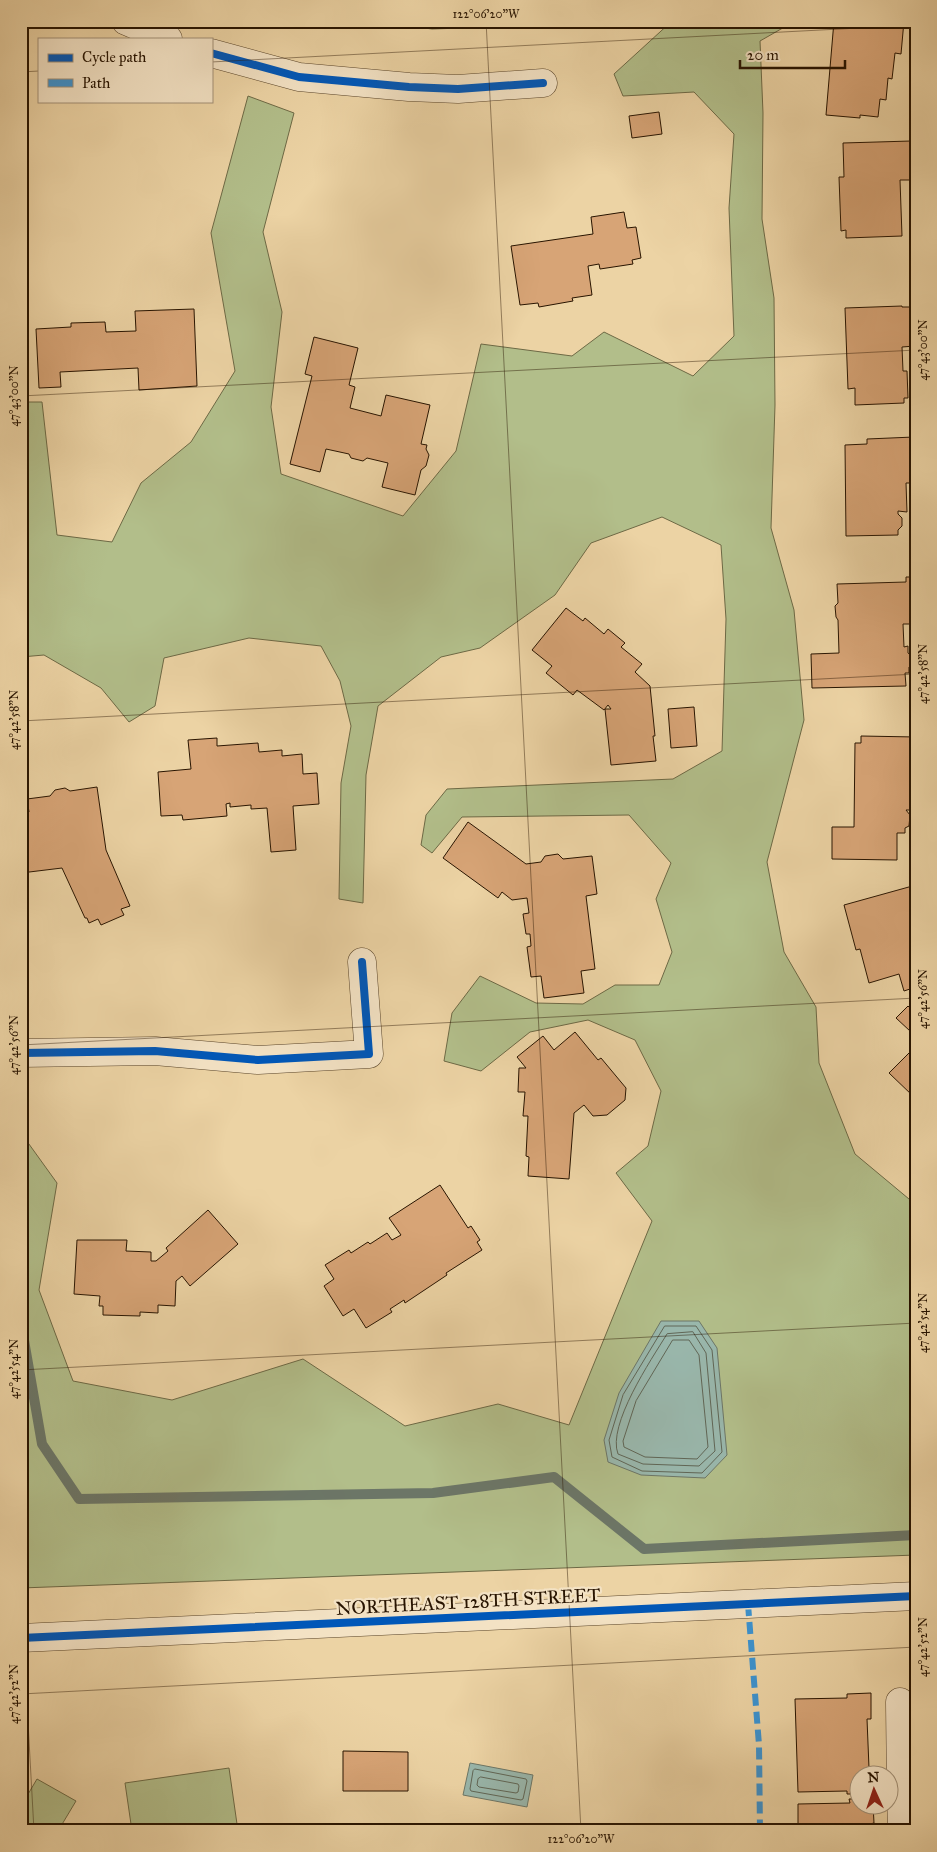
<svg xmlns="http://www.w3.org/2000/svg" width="937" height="1852" font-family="'IM FELL Great Primer',serif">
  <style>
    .green { fill: #b2be8a; stroke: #6d6945 }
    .water { fill: #99b7ac; stroke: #6c7667 }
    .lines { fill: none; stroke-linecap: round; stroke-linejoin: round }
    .shore { stroke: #606656; stroke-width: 1 }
    .stream { stroke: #6c7667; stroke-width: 10 }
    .building { fill: #d7a476; stroke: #281400 }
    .minor-casing { stroke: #594429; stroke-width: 29 }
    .tertiary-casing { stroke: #594429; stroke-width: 29 }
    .minor { stroke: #f3e2c4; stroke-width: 28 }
    .tertiary { stroke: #f3e2c4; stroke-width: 28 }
    .quiet { stroke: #3c93d0; stroke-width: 6; stroke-dasharray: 12 6; stroke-linecap: butt }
    .cycleway-casing { stroke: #f3e2c4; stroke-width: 11 }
    .cycleway { stroke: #0057b8; stroke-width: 8 }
    .ticks { fill: none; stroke: #281400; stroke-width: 1; stroke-opacity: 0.45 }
    .labels { text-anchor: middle; stroke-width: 4.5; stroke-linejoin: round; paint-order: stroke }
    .street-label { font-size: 19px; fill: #281400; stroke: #f3e2c4 }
    .neatline { fill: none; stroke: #281400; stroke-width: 2 }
    .ticks-label { font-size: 12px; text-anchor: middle; fill: #281400 }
  </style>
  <rect width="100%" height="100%" fill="#ecd3a4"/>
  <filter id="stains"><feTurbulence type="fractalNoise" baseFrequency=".004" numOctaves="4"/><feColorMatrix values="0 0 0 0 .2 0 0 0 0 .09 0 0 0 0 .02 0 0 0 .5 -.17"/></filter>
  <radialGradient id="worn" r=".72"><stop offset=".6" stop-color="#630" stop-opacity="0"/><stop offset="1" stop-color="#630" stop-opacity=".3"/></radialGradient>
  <g class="green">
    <polygon points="372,21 564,21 551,25 432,29"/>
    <polygon points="672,21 795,21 760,41 763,113 762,219 774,298 775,405 771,528 794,610 804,720 767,862 784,952 816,1007 819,1063 855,1154 909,1199 916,1195 916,1555 21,1588 21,1133 57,1183 39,1290 73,1381 172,1400 303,1359 405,1426 498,1404 569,1425 652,1221 616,1173 648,1146 661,1091 635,1040 588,1020 530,1032 481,1071 444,1061 452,1013 480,976 536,1003 583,1004 615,985 659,985 672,952 656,899 671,863 629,815 462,817 432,853 421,845 426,815 447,789 673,779 722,751 726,619 721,545 662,517 591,543 555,595 480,648 441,657 378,706 366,775 363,903 339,899 341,783 351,726 340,681 321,646 249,638 164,658 155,706 129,722 101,688 44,655 21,657 21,402 42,402 57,535 112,542 141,483 191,442 235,371 211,233 248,96 294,113 263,232 282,312 271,407 281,474 403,516 456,451 481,344 572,356 604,332 693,376 734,336 729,208 734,134 694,92 623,96 614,74"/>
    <polygon points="229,1768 238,1831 132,1831 125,1783"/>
    <polygon points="37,1779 76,1801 58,1831 21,1831 21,1806"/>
  </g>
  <g class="water">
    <polygon points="661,1321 699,1321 717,1348 727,1455 705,1478 641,1475 608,1462 604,1440 619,1393"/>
    <polygon points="470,1763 533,1775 527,1807 463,1795"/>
  </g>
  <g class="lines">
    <g class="shore">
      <polygon points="665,1326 696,1326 712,1350 722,1452 702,1473 642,1471 612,1457 609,1440 623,1395"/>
      <path d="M693,1332L706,1353L715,1451L699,1466L643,1464L618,1454C607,1425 651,1360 667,1334Z"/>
      <polygon points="673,1340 689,1340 699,1355 708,1447 697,1459 645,1457 624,1447 623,1441 636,1401"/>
      <polygon points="475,1769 526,1779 527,1781 523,1799 521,1800 471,1791 470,1789 473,1771"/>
      <polygon points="481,1777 518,1784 519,1786 518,1792 516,1793 479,1787 477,1785 478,1779"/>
    </g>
    <polyline class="stream" points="21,1323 42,1444 79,1499 433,1493 554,1477 644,1549 916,1535"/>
  </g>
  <g class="building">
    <polygon points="834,21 904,21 901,54 895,53 892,79 888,78 886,100 880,99 878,117 860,115 860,118 826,115"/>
    <polygon points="659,112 662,134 632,138 629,116"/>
    <polygon points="911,141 912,180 900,180 902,236 846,238 846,230 841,231 839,177 844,177 843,143"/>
    <polygon points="624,212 627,228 636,227 641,258 632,260 633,264 600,269 599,264 588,266 592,295 572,298 573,301 539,307 538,303 520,305 511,246 593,234 591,217"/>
    <polygon points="902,306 902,307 914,307 915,346 902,347 903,371 907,371 908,398 904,398 904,403 855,405 855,388 848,389 845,308"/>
    <polygon points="194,309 197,386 139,390 138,368 60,372 61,387 39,388 36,329 71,327 71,323 105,322 106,332 136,331 135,311"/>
    <polygon points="314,337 358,348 349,385 355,387 350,408 381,416 386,395 430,405 421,444 427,445 426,449 429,455 426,466 421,470 415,495 382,487 388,463 367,458 363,461 351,458 349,454 326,449 320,472 290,464 312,376 305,374"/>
    <polygon points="914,437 915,483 906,483 907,512 898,511 898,514 902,518 902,526 898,530 898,535 846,536 845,445 867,444 867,439"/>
    <polygon points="906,577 916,577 916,624 903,624 904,647 908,646 908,653 912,656 912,664 909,667 909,673 905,673 906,686 812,688 811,654 839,653 838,620 836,617 835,606 838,603 837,584 906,582"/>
    <polygon points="566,608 583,621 585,618 604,634 608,629 625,643 621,647 642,664 635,672 650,686 655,736 653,736 656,761 611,765 605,709 611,709 608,705 604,710 577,690 573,695 546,673 552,666 532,650"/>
    <polygon points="694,707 697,746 671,748 668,709"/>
    <polygon points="861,736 916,737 914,810 906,810 910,815 909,826 905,828 905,833 897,833 897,860 832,859 832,827 854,827 855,743 861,743"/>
    <polygon points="217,738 217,746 258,743 259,752 282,750 282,756 302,754 303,774 317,773 319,804 293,806 296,850 271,852 267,808 251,809 251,805 230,807 230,803 226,804 227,816 183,820 182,815 161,816 158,772 191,769 188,740"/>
    <polygon points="97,787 106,850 130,906 121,909 124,915 101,925 98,919 89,923 87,918 85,918 62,868 21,873 21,813 29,812 27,799 50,796 55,790 65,788 70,791"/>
    <polygon points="468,822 526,864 541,862 545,856 558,854 563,859 592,856 597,894 586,896 595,969 581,971 584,993 544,998 541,976 531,977 527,947 531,946 530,934 526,934 523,914 529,913 527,898 512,900 502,892 498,898 443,858"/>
    <polygon points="916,885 916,987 904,991 899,974 869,983 860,949 856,950 844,905"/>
    <polygon points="908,1006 916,1014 916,1025 910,1031 896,1018"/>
    <polygon points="575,1032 598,1060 601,1058 626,1088 625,1100 607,1115 593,1116 584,1105 574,1113 569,1179 528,1176 529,1157 526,1156 528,1116 523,1116 525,1092 518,1092 519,1068 526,1068 517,1057 543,1036 554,1050"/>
    <polygon points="916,1046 916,1102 912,1098 913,1096 889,1073"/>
    <polygon points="440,1185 468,1228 471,1226 480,1240 477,1242 482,1250 446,1273 447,1275 405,1303 404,1300 390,1309 392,1312 366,1328 354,1309 343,1316 324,1286 334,1279 325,1265 349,1250 351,1253 368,1242 370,1244 387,1233 392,1240 401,1235 389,1218"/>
    <polygon points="208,1210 238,1244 190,1286 182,1276 176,1281 175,1306 158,1305 158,1313 140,1312 140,1316 103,1315 103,1306 99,1306 100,1296 74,1294 77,1240 127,1240 126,1251 151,1252 151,1261 156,1261 168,1251 166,1248"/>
    <polygon points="871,1693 871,1719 867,1719 869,1768 871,1768 872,1774 860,1774 860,1794 847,1794 847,1791 798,1792 795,1699 847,1698 847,1694"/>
    <polygon points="343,1751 408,1752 408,1791 343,1791"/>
    <polygon points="849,1799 860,1799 860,1804 873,1804 874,1823 870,1824 870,1831 798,1831 798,1804 850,1803"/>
  </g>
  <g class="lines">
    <g class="minor-casing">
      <g id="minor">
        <polyline points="126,21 168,39"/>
        <polyline points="211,53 299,77 409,87 458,89 543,83"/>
        <polyline points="21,1053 155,1051 258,1060 369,1054 362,962"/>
        <polyline points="900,1702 901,1793"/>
        <polyline points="902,1831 901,1793 916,1792"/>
      </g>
    </g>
    <g class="tertiary-casing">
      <polyline id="tertiary" points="21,1638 916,1596"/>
    </g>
    <use href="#minor" class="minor"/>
    <use href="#tertiary" class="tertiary"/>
    <polyline class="quiet" points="748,1604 759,1745 760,1831"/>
    <g class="cycleway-casing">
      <g id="cycleway">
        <polyline points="211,53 299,77 409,87 458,89 543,83"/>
        <polyline points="21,1053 155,1051 258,1060 369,1054 362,962"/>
        <polyline points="21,1638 916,1596"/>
      </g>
    </g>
    <use href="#cycleway" class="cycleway"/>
  </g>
  <path class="ticks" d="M486,21L581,1831M211,62L916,25M21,72L39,71M21,396L916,350M21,721L916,674M21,1045L916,998M21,1370L916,1323M21,1594L34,1831M21,1694L916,1647"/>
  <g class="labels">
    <g class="street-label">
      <text transform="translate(468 1601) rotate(-3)" y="7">NORTHEAST 128TH STREET</text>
    </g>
  </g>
  <rect width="937" height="1852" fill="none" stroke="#ecd3a4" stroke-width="55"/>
  <rect x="38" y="38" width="175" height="65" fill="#f3e2c4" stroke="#a29076"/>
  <rect x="48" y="54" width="25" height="8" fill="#0057b8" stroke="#a29076"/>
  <text x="82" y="62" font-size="15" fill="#281400">Cycle path</text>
  <rect x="48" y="79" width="25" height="8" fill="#3c93d0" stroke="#a29076"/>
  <text x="82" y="88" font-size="15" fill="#281400">Path</text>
  <g transform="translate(874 1790) rotate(357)"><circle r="24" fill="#f3e2c4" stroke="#a29076"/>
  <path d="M0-4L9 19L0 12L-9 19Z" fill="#8f2418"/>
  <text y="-8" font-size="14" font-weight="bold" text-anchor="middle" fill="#281400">N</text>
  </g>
  <path d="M740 60v8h105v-8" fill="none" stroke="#281400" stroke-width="2.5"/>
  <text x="747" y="60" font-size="15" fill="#281400" stroke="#f3e2c4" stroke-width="4" paint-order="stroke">20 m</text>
  <rect x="28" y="28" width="882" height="1796" class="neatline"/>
  <g class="ticks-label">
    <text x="486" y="18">122°06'20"W</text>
    <text transform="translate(923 350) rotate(-90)" y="4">47°43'00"N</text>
    <text transform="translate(14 396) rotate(-90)" y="4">47°43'00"N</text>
    <text transform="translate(923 674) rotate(-90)" y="4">47°42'58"N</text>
    <text transform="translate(14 720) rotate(-90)" y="4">47°42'58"N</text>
    <text transform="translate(923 999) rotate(-90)" y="4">47°42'56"N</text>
    <text transform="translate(14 1045) rotate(-90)" y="4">47°42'56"N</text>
    <text transform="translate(923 1323) rotate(-90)" y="4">47°42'54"N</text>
    <text transform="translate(14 1369) rotate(-90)" y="4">47°42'54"N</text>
    <text transform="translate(923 1647) rotate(-90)" y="4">47°42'52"N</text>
    <text transform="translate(14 1694) rotate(-90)" y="4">47°42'52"N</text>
    <text x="581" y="1843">122°06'20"W</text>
  </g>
  <rect width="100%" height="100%" filter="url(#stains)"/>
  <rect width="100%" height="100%" fill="url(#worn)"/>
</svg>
